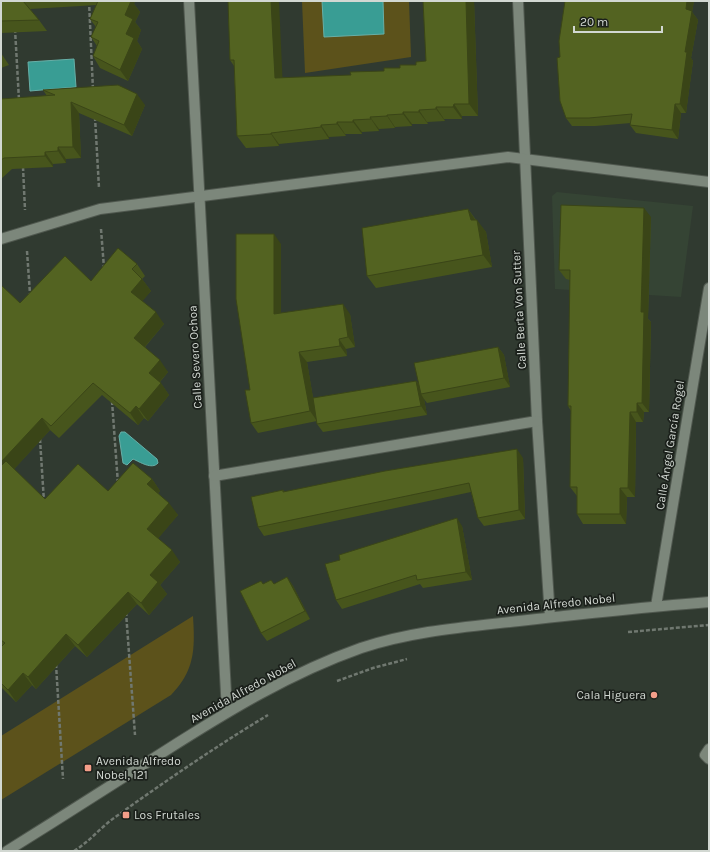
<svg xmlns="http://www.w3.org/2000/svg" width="710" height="852" font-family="Karla,sans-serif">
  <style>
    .built { fill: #354434 }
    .green { fill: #5c521b }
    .water { fill: #399d94; stroke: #67afa7 }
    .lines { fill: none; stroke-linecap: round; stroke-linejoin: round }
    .service-casing { stroke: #50584f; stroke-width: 12 }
    .minor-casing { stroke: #50584f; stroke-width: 12 }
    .secondary-casing { stroke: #50584f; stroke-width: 12 }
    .path { stroke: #707870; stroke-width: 2.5; stroke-dasharray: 4 2; stroke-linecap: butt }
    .service { stroke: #7c877b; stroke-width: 10 }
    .minor { stroke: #7c877b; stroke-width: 10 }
    .secondary { stroke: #7c877b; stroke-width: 10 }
    .wall { fill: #47551c }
    .shaded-wall { fill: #3a4517 }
    .building { fill: #536321; stroke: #3a4517 }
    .poi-dot { fill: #f49e89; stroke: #1b201b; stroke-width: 1.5 }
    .labels { text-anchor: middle; stroke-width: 3.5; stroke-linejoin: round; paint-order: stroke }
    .street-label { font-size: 12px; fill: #d2d8d2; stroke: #1b201b }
    .poi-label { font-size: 12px; fill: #d2d8d2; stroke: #1b201b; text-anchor: start }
  </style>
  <rect width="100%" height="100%" fill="#303a30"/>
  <polygon class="built" points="557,192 693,206 681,297 555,289 552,196"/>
  <g class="green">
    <polygon points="302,1 409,1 411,57 305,73"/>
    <path d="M193,616C195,649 195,670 171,695L1,800V736Z"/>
  </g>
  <g class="water">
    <polygon points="322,1 383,1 384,34 324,37"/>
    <polygon points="74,59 76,87 30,91 28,62"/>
    <path d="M121,432H125L157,459L158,463C152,470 140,462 133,459L127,465L123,463L119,436Z"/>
  </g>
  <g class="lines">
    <g class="service-casing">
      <polyline id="service" points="709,749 705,755 709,759"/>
    </g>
    <g class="minor-casing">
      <g id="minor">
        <polyline points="189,1 227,712"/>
        <polyline points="518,1 537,421 550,617"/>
        <polyline points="1,239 100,209 508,157 709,182"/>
        <polyline points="214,476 537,421"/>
        <polyline points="656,606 709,288"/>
      </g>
    </g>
    <g class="secondary-casing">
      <path id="secondary" d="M7,851C60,818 113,784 165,751C228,711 290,673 361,648C412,631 466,627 519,621C582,614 645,607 709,602"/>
    </g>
    <g class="path">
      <polyline points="89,1 93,90"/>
      <polyline points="15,29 19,100"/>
      <polyline points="95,117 99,188"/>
      <polyline points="23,167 25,210"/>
      <polyline points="101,229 104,268"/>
      <polyline points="27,251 30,294"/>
      <polyline points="112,401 118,484"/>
      <polyline points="40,439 44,502"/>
      <polyline points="126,612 135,735"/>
      <polyline points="628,632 709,625"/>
      <polyline points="56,664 63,779"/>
      <polyline points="337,681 373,668 407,659"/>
      <path d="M74,851C89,842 100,828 114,818C164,782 215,747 268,715"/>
    </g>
    <use href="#service" class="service"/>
    <use href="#minor" class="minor"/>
    <use href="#secondary" class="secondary"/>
  </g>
  <g class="wall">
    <polygon points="1,1 135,1 134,4 140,12 135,22 141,30 137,41 142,49 128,81 100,68 93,56 97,46 91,37 96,27 90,19 97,5 30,9 39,20 47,31 1,33"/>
    <polygon points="228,1 283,78 351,75 384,71 416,65 426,61 423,1 474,1 478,116 462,116 462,119 444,119 445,121 427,122 428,124 412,124 412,126 395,127 395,128 379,129 379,131 362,132 362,134 345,134 346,136 329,137 329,139 279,144 279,146 246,148 237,136 234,66 230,60"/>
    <polygon points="565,1 694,1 692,12 698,20 691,58 693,61 686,113 681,113 678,139 636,133 630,125 631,123 595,126 572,126 566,118 560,57"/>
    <polygon points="1,53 9,65 1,68"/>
    <polygon points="43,90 145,105 132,136 79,113 81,158 66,159 66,163 53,164 53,167 12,169 1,179 1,99 47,96"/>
    <polygon points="468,209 476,220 486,232 492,267 376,288 367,276"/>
    <polygon points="651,217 648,319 651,322 649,412 644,412 643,422 636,422 635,497 627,497 626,524 583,524 577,514 577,496 570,487 571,411 568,406 570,280 566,279 559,270"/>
    <polygon points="281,244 281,313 350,314 355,347 346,349 347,356 307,362 313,398 416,381 419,384 498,347 504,355 510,387 427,403 424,399 427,415 323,432 317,424 317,421 258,433 251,423 250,390"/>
    <polygon points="137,264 145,276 142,279 151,291 142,301 164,324 145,347 168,372 160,382 169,395 148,421 144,418 138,425 102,395 59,438 50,430 14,469 45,499 108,491 152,479 160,491 158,493 178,515 158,538 180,562 160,585 167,594 149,615 137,604 87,657 75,646 36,689 32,685 16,702 1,687 1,647 3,646 1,644 1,285 20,303 91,281"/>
    <polygon points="523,458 525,519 484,526 478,518 471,492 264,536 258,527 283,490 285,492"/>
    <polygon points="462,526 472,580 423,588 420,584 342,609 336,600"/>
    <polygon points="287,577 293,586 310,619 267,641 261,633 261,581 263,584 274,584"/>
  </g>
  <g class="shaded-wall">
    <polygon points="127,1 135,1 134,4 140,12 135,22 141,30 137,41 142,49 128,81 120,70 126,34 125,15"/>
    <polygon points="271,1 279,1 283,90 275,78"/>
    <polygon points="466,1 474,1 478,116 469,104"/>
    <polygon points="687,1 694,1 692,12 698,20 691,58 693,61 686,113 680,104 685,52 686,9"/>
    <polygon points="137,94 145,105 132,136 124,125"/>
    <polygon points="71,102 79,113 81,158 73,147"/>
    <polygon points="454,104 462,116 462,119 453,107"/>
    <polygon points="675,104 681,113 678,139 672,130"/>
    <polygon points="436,107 444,119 445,121 436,109"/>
    <polygon points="419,110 427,122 428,124 419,112"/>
    <polygon points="403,112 412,124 412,126 403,114"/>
    <polygon points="387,115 395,127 395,128 387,116"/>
    <polygon points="370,117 379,129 379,131 371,119"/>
    <polygon points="353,120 362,132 362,134 353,122"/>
    <polygon points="337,122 345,134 346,136 337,124"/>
    <polygon points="321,125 329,137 329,139 321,127"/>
    <polygon points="271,133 279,144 279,146 271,134"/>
    <polygon points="58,147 66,159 66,163 58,151"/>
    <polygon points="45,152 53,164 53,167 45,156"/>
    <polygon points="644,208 651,217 648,319 651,322 649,412 642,403 641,312"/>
    <polygon points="468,209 476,221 471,220"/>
    <polygon points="477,220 486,232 492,267 483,255"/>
    <polygon points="274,234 281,244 281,325 274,314"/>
    <polygon points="142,279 151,291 140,304 131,292"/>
    <polygon points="343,304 350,314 355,347 348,337"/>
    <polygon points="156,312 164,324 142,350 134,338"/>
    <polygon points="339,339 346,349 347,356 340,346"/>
    <polygon points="498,347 504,355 510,387 504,378"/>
    <polygon points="299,352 307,362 317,421 310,411"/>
    <polygon points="160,360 168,372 157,385 149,373"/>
    <polygon points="416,381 422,389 421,394 424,399 427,415 421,406"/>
    <polygon points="161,383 169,395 148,421 139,409"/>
    <polygon points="637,403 644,412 643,422 637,412"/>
    <polygon points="136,406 144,418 138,425 130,413"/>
    <polygon points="630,412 636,422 635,497 628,488"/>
    <polygon points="42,418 50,430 7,477 1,468 1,462"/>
    <polygon points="517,449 523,458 525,519 519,510"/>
    <polygon points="152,479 160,491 156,496 147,484"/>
    <polygon points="620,488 627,497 626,524 620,514"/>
    <polygon points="169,503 178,515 156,541 147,529"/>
    <polygon points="457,518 462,526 472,580 466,572"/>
    <polygon points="172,550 180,562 160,585 167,594 149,615 141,603 150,575"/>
    <polygon points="287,577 293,586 310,619 305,611"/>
    <polygon points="128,592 137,604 87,657 78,645"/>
    <polygon points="66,634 75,646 36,689 28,677"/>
    <polygon points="23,673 32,685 16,702 8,690"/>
  </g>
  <g class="building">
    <polygon points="1,1 23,1 39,20 1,21"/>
    <polygon points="98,1 131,1 125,15 133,19 126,34 134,38 120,70 93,56 99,41 91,37 98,22 90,19"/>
    <polygon points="228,1 271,1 275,78 351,75 350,72 384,71 384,68 400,68 400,65 416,65 416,62 426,61 423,1 466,1 469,104 454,104 453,107 436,107 436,109 419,110 419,112 403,112 403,114 387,115 387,116 370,117 371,119 353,120 353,122 337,122 337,124 321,125 321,127 271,133 271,134 237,136 234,60 230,60"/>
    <polygon points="565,1 687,1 686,9 692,11 685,52 687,52 680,104 675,104 672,130 630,125 632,114 589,118 566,118 560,101 557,58 560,57 559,41"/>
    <polygon points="118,85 137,94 124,125 71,102 73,147 58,147 58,151 45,152 45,156 4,158 1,160 1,99 55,95 43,90"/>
    <polygon points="561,205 644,208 641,312 644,312 642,403 637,403 637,412 630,412 628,488 620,488 620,514 577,514 577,487 570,487 571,406 568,406 570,270 559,270"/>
    <polygon points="468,209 471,220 477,220 483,255 367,276 362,228"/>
    <polygon points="236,234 274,234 274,314 343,304 348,337 339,339 340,346 299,352 310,411 251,423 245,390 250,390 236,299"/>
    <polygon points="118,248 137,264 132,269 142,279 131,292 156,312 134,338 160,360 149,373 161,383 139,409 136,406 130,413 93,383 51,426 42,418 1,462 1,285 20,303 65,256 91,281"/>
    <polygon points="498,347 504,378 421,394 414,363"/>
    <polygon points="416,381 421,406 317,424 313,398"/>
    <polygon points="517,449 519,510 478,518 469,483 258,527 251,497 283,490 283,492 385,471"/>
    <polygon points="6,461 45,499 78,464 108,491 133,463 152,479 147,484 169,503 147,529 172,550 150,575 158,582 141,603 128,592 78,645 66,634 28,677 23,673 8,690 1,683 1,647 5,643 1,640 1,598 2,597 1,596 1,466"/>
    <polygon points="457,518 466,572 417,580 416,575 336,600 325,564 340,560 339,555"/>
    <polygon points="287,577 305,611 261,633 240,591 261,581 263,584 271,580 274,584"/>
  </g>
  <g class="poi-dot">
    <circle cx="654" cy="695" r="4"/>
    <rect x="84" y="764" width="8" height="8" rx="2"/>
    <rect x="122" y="811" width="8" height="8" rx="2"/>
  </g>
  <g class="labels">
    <g class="street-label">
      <text transform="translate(519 310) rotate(-93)" y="4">Calle Berta Von Sutter</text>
      <text transform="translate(195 357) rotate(-93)" y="4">Calle Severo Ochoa</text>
      <text transform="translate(670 445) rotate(-81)" y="4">Calle Ángel García Rogel</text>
      <text transform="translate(556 604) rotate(-6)" y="4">Avenida Alfredo Nobel</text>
      <text transform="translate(243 691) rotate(-29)" y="4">Avenida Alfredo Nobel</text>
    </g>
    <g class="poi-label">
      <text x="646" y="699" text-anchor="end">Cala Higuera</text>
      <text x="96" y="765">Avenida Alfredo<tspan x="96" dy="14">Nobel, 121</tspan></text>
      <text x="134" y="819">Los Frutales</text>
    </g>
  </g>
  <rect width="710" height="852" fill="none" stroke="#d2d8d2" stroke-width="4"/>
  <path d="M574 26v6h88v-6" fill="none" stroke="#d2d8d2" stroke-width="2"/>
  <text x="580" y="26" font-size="12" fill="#d2d8d2" stroke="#1b201b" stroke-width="3" paint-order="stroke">20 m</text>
</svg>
